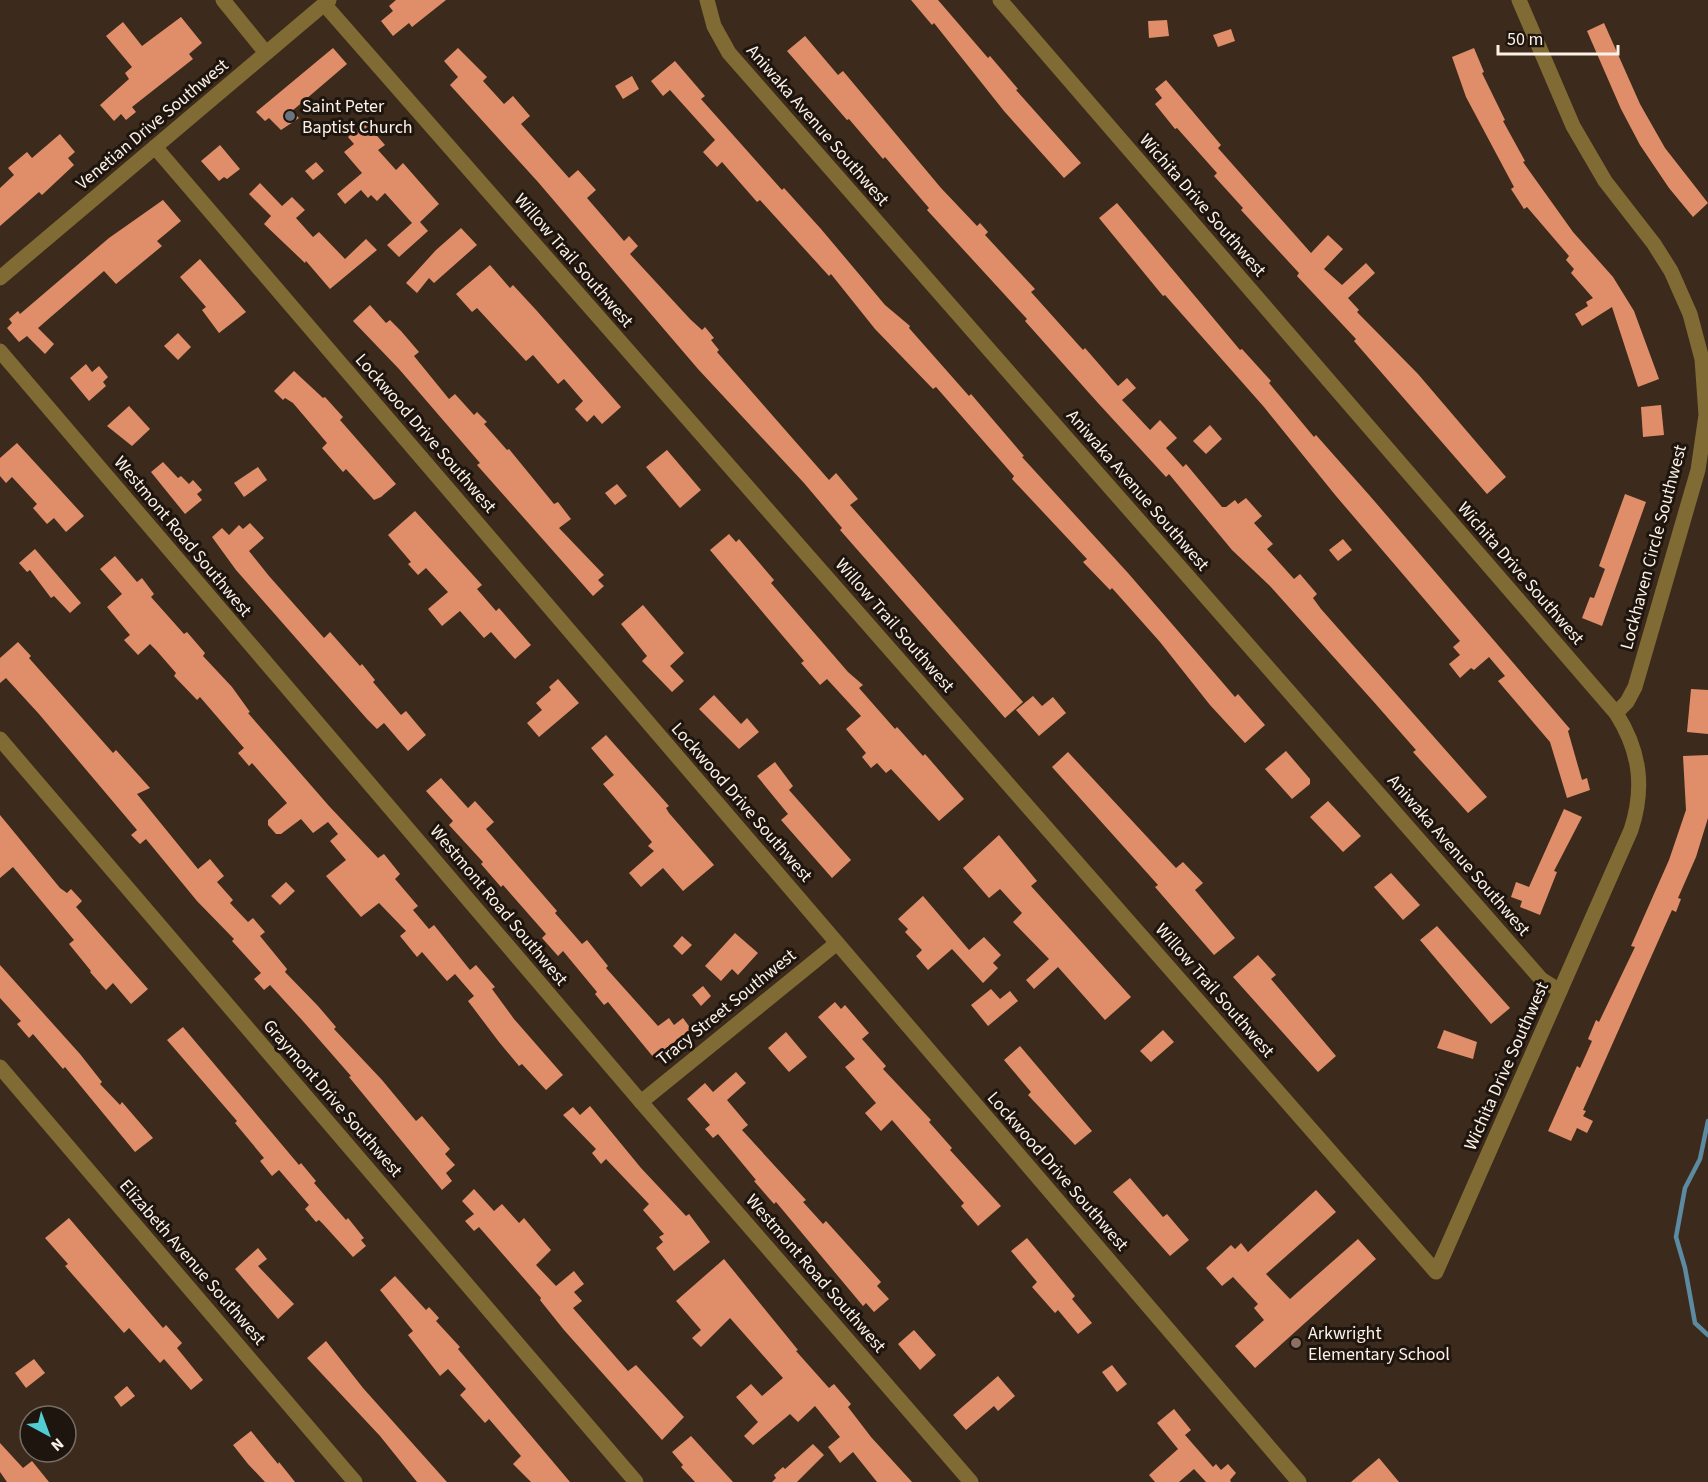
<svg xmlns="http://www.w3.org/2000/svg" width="1708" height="1482" font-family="'Source Sans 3',sans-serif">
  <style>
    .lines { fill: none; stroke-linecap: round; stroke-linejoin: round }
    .stream { stroke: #5b8aa1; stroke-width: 4.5 }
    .building { fill: #e08e6a }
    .minor { stroke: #816b35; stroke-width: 15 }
    .tertiary { stroke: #816b35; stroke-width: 15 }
    .worship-dot { fill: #6b7280; stroke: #1d150e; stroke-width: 2 }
    .education-dot { fill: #8d6e63; stroke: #1d150e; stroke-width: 2 }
    .labels { text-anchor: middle; stroke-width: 6; stroke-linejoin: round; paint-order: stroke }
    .poi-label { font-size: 18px; fill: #fdf1e8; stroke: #1d150e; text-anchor: start }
    .street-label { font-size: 18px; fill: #fdf1e8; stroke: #1d150e }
  </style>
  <rect width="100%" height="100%" fill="#3c2b1c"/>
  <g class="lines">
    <polyline class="stream" points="1708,1121 1700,1159 1685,1188 1676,1237 1685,1268 1695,1323 1708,1335"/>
  </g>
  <g class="building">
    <polygon points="396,0 446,0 412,27 409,23 393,36 381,21 393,11 389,6"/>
    <polygon points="911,0 938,0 988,58 990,56 1018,89 1016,90 1081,163 1064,178 1004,111 934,23 932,25"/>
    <polygon points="181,17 202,43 189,54 193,59 132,107 136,112 126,120 121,114 114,121 100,105 129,79 125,73 132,67 106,36 123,22 142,46"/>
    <polygon points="1167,20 1169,36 1149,38 1148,21"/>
    <polygon points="1604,23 1640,104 1665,148 1708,203 1693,217 1669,188 1640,145 1621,109 1587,31"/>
    <polygon points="1231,29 1235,41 1218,47 1213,35"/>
    <polygon points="805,36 838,75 843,71 941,188 977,226 980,223 988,232 985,235 1035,289 1031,292 1083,350 1085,348 1118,386 1127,378 1136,388 1122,400 1150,430 1160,420 1177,438 1166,448 1183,467 1186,464 1222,507 1226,507 1235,500 1238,504 1246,498 1262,516 1254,523 1273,544 1267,549 1294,579 1300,574 1317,594 1313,598 1321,609 1487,797 1468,813 1413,752 1416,750 1373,701 1270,586 1232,550 1169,474 1166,477 1098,403 1025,321 1027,319 927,210 929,208 885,157 883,159 849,119 847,120 787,51"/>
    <polygon points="333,48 347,64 292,111 299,118 281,130 269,118 265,121 256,112"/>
    <polygon points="458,48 487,77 483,81 504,104 513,96 530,116 521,124 569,178 578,170 596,190 587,198 624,241 629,236 638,246 630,254 690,319 702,330 705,327 714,338 711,340 719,350 717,352 829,480 836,473 858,499 850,505 1023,702 1005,718 840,530 842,528 804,483 698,369 538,182 450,85 458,77 444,61"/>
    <polygon points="1474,48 1484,72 1482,73 1505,120 1503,121 1525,161 1523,162 1573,232 1613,277 1634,311 1659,379 1638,387 1612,307 1582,326 1575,314 1588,306 1586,302 1593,298 1571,273 1574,269 1566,260 1569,256 1527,207 1524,209 1511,189 1514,187 1466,97 1452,57"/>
    <polygon points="675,61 705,96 701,99 782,190 784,188 821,229 885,305 910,326 909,328 969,396 971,394 1024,456 1022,457 1128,573 1235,697 1238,694 1265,725 1245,743 1210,705 1160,642 1112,588 1110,590 1083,562 1087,559 1012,479 1014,476 936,387 933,389 875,329 831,274 829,276 760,200 757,202 722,162 717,167 703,152 715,140 670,90 663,96 651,81"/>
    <polygon points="632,76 639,89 623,99 615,86"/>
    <polygon points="1166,80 1221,145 1218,148 1311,253 1328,235 1343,249 1324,269 1342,285 1366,263 1375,273 1348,298 1359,310 1357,312 1418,374 1506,477 1487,494 1354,341 1356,339 1297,276 1299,273 1241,210 1243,208 1214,176 1217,173 1177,128 1175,129 1155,104 1162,98 1155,89"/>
    <polygon points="365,122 385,145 378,150 396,170 403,163 439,204 420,222 428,231 399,257 387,245 412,223 385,193 377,201 371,195 368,198 361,190 345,204 337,194 362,173 344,152 354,144 348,137"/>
    <polygon points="60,134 75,152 68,158 74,165 42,195 39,192 0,226 0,188 14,175 8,168 27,152 32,158"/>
    <polygon points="220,145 240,169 227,179 224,177 219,181 201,161"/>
    <polygon points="316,162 324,171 313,180 305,171"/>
    <polygon points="260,183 282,206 292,197 305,210 296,218 313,237 319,232 345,259 366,239 377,250 330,289 306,261 305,263 264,224 271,216 249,194"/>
    <polygon points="163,200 181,221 157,241 162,246 116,284 104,271 38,328 54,344 45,354 27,336 19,342 7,328 12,323 9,319 18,311 20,314 109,238"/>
    <polygon points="1117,203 1240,350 1242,349 1271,381 1269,383 1314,437 1316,435 1370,496 1570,729 1568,731 1582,780 1587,778 1590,790 1567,798 1550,742 1498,681 1505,676 1489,657 1474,670 1471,668 1460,678 1449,664 1460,655 1453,647 1460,641 1336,496 1264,407 1165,295 1163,296 1099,218"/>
    <polygon points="461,228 477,245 434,283 429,278 417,293 406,283 436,250"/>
    <polygon points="200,259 246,312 219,333 202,310 206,307 180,277"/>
    <polygon points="490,265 510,288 513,285 537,311 621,407 602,424 594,415 587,422 575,409 583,401 564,379 558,384 533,355 526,361 477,308 472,312 456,294"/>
    <polygon points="370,305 386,323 390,320 401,331 419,352 414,356 449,399 455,394 474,415 477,412 487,422 484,424 507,450 509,449 554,504 558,502 571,519 559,528 604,575 598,580 604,586 593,596 477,465 480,463 399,369 353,321"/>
    <polygon points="178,333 191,347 178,360 164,346"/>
    <polygon points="86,364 92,372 99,366 108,377 103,382 106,386 89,401 70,378"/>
    <polygon points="294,371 323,398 325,397 343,417 340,420 396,484 381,497 374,500 346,469 343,472 322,448 327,443 293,403 285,398 283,400 274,391"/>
    <polygon points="1661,405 1664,435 1643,437 1641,407"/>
    <polygon points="129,406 150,429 132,446 107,426"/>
    <polygon points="1210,425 1222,439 1206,454 1193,441"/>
    <polygon points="17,443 84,516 66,532 54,518 47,524 33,508 37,504 12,477 6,483 0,476 0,458"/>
    <polygon points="667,450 701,490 680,508 646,467"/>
    <polygon points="163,462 178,478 181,476 189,484 193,480 202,490 197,494 202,500 185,514 151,472"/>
    <polygon points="258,467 267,480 244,497 234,483"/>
    <polygon points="617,484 627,496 615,505 605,493"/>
    <polygon points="1625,494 1646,502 1602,626 1582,618 1590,597 1594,598 1605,569 1599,566"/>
    <polygon points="415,511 482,585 477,589 496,611 499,608 531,645 515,659 491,632 484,638 460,611 442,626 428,609 448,592 426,568 418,575 408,564 411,562 388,535"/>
    <polygon points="250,523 264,538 249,551 269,576 324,638 330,632 360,666 362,664 375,680 373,682 401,715 406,711 426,735 408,751 384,723 377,729 367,719 236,570 212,537 222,528 229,535 239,525 243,529"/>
    <polygon points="729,534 736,542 739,539 774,580 771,583 848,672 863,685 859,688 895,729 897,727 923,756 925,754 964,799 939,821 891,769 886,773 877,763 871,768 862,757 866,753 846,729 861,716 827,679 820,685 801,663 804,661 710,550"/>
    <polygon points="1343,539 1352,550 1338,561 1329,550"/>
    <polygon points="35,549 81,603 70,613 54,596 51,598 30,570 27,572 19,563"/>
    <polygon points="115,556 137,582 142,578 154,594 151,597 184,634 187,632 205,653 203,656 232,687 250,712 248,713 329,806 378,858 384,854 400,874 395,879 418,906 413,910 429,929 434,925 470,970 476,965 495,987 492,989 514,1019 563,1075 546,1090 522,1064 519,1066 499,1042 468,1001 474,996 455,974 447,981 422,952 417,957 400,936 406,931 379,903 361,917 326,876 346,860 330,841 338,834 328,822 313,833 301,819 281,834 276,834 268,825 268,820 287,803 252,763 249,766 238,753 244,748 200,697 197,700 174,676 176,673 156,650 150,644 138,655 124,640 130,635 107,607 122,594 100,569"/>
    <polygon points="643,605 684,653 670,666 684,681 672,692 642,661 647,656 621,624"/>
    <polygon points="18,642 31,656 29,658 113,753 116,750 150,788 137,794 198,869 210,859 224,876 217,882 233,900 230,903 248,922 253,918 265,932 260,936 287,969 285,972 318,1006 336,1027 334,1029 382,1080 416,1121 422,1116 450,1149 445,1154 455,1165 446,1173 452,1181 442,1190 349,1077 351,1076 302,1020 270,985 264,990 254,979 261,973 232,941 234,939 197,901 146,839 140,844 131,835 137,830 39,714 6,678 0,683 0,658"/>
    <polygon points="558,679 579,703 539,737 527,723 542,710 536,703 551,690 549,687"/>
    <polygon points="1691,689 1708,690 1708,734 1687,732"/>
    <polygon points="714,695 741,724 747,718 759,732 739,749 699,709"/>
    <polygon points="1033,696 1042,706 1053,697 1066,713 1039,736 1016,710"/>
    <polygon points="606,735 669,806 666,808 669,813 714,865 683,891 663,868 641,887 629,873 654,851 648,846 652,842 603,784 614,775 591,748"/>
    <polygon points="1286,751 1310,779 1310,784 1292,799 1265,769"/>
    <polygon points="1068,752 1176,868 1183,862 1203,883 1195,890 1235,938 1214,955 1155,887 1158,885 1052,767"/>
    <polygon points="1708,755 1708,818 1696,857 1678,898 1681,899 1676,912 1672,910 1583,1110 1586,1111 1583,1116 1593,1121 1587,1133 1577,1128 1571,1141 1548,1131 1577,1066 1580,1068 1592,1041 1588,1039 1596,1020 1599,1022 1635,947 1631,946 1669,860 1686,810 1683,756"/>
    <polygon points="775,762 793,786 789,790 851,860 832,878 781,820 788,814 757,776"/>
    <polygon points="441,778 468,808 475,801 494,822 486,829 557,911 555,913 582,944 587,940 608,966 606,968 658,1026 669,1018 674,1025 683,1018 691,1029 654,1058 608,1002 604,1005 595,994 597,992 563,951 558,956 542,938 546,934 503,885 501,887 481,864 483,862 449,825 453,821 426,791"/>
    <polygon points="1328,801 1361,836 1343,852 1310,817"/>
    <polygon points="1564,809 1582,817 1554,871 1557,872 1540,915 1520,907 1522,901 1511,897 1516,882 1529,887"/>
    <polygon points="0,815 60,888 67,893 71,889 82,901 76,907 148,989 131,1004 113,983 106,990 90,972 91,971 69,944 74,940 13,867 0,878"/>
    <polygon points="999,835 1037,881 1031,886 1131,997 1105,1020 1058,967 1034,989 1026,980 1049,959 1013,922 1022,913 1000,889 989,898 963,868"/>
    <polygon points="1391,873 1420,905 1403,920 1374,887"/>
    <polygon points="286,882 295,891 280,905 271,896"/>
    <polygon points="923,896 969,950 984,937 1001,955 993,963 998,968 983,983 952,949 928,970 916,956 922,950 905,932 908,929 898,919"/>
    <polygon points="1437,926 1510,1008 1491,1024 1420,940"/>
    <polygon points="735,933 758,953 738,975 732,969 721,981 705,966"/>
    <polygon points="682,936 692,945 682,955 673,946"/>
    <polygon points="1258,955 1276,975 1271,979 1336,1056 1318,1072 1233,977"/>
    <polygon points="0,965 80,1054 102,1082 100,1084 120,1105 122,1102 153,1138 135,1152 65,1067 63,1069 33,1034 29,1038 17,1024 21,1021 0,998"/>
    <polygon points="703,986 711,996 701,1006 692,995"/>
    <polygon points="991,989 1000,999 1010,991 1018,1001 988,1026 971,1005"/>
    <polygon points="835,1002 841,1009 845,1005 869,1033 862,1039 886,1066 883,1069 931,1120 929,1122 952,1148 950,1150 1001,1206 978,1226 961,1206 964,1203 892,1120 881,1131 865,1113 876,1103 845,1067 855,1059 818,1017"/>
    <polygon points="183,1027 299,1165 301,1163 316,1181 314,1183 346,1220 348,1218 364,1238 361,1240 366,1246 353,1257 323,1224 319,1220 316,1222 305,1209 309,1205 279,1170 272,1176 260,1161 264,1158 235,1123 237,1121 167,1040"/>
    <polygon points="1163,1030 1174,1042 1151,1062 1140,1051"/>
    <polygon points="1444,1030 1477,1042 1473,1059 1437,1048"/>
    <polygon points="786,1032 807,1057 789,1072 768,1048"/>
    <polygon points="1020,1046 1092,1131 1075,1145 1028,1095 1031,1092 1004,1060"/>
    <polygon points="736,1072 746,1083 727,1100 748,1125 742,1130 806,1200 803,1202 823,1224 826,1221 881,1282 877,1286 889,1299 874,1312 866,1303 863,1306 776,1202 774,1204 754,1181 756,1180 718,1134 713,1138 705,1129 710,1125 687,1099 705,1083 713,1092"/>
    <polygon points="590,1106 641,1168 686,1216 689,1214 710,1242 674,1271 656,1248 663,1242 659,1237 664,1234 643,1210 649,1204 606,1159 601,1164 592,1153 596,1149 563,1115 573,1107 580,1115"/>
    <polygon points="1130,1178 1163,1217 1167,1214 1189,1240 1170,1256 1113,1192"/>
    <polygon points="474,1189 494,1211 502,1204 519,1223 524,1218 551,1250 536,1265 556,1286 574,1271 584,1284 574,1292 582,1301 573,1308 628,1371 636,1365 684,1417 662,1440 564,1330 540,1300 541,1298 479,1227 474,1231 465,1221 474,1214 462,1201"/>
    <polygon points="1316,1190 1336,1212 1266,1274 1290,1299 1358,1239 1376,1259 1255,1368 1235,1346 1264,1320 1254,1308 1258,1304 1233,1277 1222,1286 1206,1268 1231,1245 1235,1249 1241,1243 1248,1252"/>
    <polygon points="69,1218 163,1328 166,1325 182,1343 177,1348 203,1380 191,1390 164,1359 160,1363 129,1328 124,1333 65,1266 68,1264 45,1238"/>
    <polygon points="1027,1238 1075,1296 1072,1299 1092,1323 1078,1334 1058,1310 1055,1313 1032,1287 1037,1282 1011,1251"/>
    <polygon points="258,1248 267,1259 258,1266 294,1304 278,1319 235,1269"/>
    <polygon points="724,1259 798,1350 796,1351 829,1388 834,1384 851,1404 848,1407 871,1437 912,1482 877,1482 853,1452 840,1463 828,1447 840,1437 815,1406 798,1422 790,1414 753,1445 744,1436 758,1422 736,1397 751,1384 762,1396 783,1378 730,1318 701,1347 692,1338 701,1330 676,1301"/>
    <polygon points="395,1276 426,1310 429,1307 439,1318 436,1321 460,1347 458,1349 570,1482 531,1482 513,1464 521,1456 489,1419 485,1423 460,1395 466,1389 448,1369 440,1376 408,1335 413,1331 380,1290"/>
    <polygon points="914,1330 936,1355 920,1370 898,1344"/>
    <polygon points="326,1341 363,1388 447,1482 417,1482 380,1436 307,1358"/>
    <polygon points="34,1359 45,1373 26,1388 15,1373"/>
    <polygon points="1112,1365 1127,1384 1117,1392 1102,1372"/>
    <polygon points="998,1376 1015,1396 998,1411 994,1406 966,1430 953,1415"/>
    <polygon points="127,1386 135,1396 121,1407 114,1397"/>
    <polygon points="1174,1409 1191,1430 1185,1435 1213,1467 1216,1464 1221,1470 1228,1464 1236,1473 1230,1480 1231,1482 1206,1482 1194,1469 1179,1482 1155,1482 1149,1475 1178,1449 1157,1423"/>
    <polygon points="251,1431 278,1464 279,1462 295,1482 265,1482 248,1464 233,1445"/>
    <polygon points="691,1436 733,1482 695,1482 681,1467 683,1465 672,1452"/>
    <polygon points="0,1443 23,1468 32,1461 49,1482 7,1482 0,1472"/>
    <polygon points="813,1444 824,1455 797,1482 772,1482 776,1478 774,1475 783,1467 785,1469"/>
    <polygon points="1379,1458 1399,1482 1351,1482"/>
  </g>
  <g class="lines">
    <g class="minor">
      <polyline points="223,0 266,53"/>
      <polyline points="707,0 714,26 729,53 1541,979 1560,991"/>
      <polyline points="1519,0 1573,126 1605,181 1654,244 1671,271 1690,314 1702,359 1706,415 1698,470 1635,687 1627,702 1616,713"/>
      <path d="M324,4L1436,1272L1631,830C1645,787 1640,751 1616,713L1000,0"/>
      <polyline points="155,147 1299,1482"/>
      <polyline points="0,351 641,1102 971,1482"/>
      <polyline points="0,739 636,1482"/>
      <polyline points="0,1067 355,1482"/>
      <polyline points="641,1102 837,943"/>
    </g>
    <polyline class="tertiary" points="0,278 329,0"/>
  </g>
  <circle class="worship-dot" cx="290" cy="116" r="6"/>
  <circle class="education-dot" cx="1296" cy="1343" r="6"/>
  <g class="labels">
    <g class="poi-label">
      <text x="302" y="112">Saint Peter<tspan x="302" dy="21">Baptist Church</tspan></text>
      <text x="1308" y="1339">Arkwright<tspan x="1308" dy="21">Elementary School</tspan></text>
    </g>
    <g class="street-label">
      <text transform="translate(152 124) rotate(-40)" y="6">Venetian Drive Southwest</text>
      <text transform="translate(818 125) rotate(49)" y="6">Aniwaka Avenue Southwest</text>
      <text transform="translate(1203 205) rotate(49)" y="6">Wichita Drive Southwest</text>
      <text transform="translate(574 260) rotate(49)" y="6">Willow Trail Southwest</text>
      <text transform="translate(426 433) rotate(49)" y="6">Lockwood Drive Southwest</text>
      <text transform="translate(1138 490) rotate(49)" y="6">Aniwaka Avenue Southwest</text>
      <text transform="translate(183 536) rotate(50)" y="6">Westmont Road Southwest</text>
      <text transform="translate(1653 547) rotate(-75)" y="6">Lockhaven Circle Southwest</text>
      <text transform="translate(1521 573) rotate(49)" y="6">Wichita Drive Southwest</text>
      <text transform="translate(895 625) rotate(49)" y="6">Willow Trail Southwest</text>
      <text transform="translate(742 802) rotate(49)" y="6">Lockwood Drive Southwest</text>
      <text transform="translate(1459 855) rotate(49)" y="6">Aniwaka Avenue Southwest</text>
      <text transform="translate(499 905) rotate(50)" y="6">Westmont Road Southwest</text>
      <text transform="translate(1215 990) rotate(49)" y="6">Willow Trail Southwest</text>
      <text transform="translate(726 1007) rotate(-39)" y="6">Tracy Street Southwest</text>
      <text transform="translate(1506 1066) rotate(-66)" y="6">Wichita Drive Southwest</text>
      <text transform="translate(333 1098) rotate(49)" y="6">Graymont Drive Southwest</text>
      <text transform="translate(1058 1171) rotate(49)" y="6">Lockwood Drive Southwest</text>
      <text transform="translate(193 1262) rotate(49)" y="6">Elizabeth Avenue Southwest</text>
      <text transform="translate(816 1273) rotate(49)" y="6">Westmont Road Southwest</text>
    </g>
  </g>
  <g transform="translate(48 1434) rotate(139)"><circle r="28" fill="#1d150e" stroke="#776d65" stroke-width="1.5"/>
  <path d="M0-4.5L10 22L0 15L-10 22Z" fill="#51ccd3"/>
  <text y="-9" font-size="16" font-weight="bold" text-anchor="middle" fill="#fdf1e8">N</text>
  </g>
  <path d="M1498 45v9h120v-9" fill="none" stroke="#fdf1e8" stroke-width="3"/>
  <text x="1507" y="45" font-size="18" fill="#fdf1e8" stroke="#1d150e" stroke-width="4.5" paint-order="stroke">50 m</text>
</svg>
